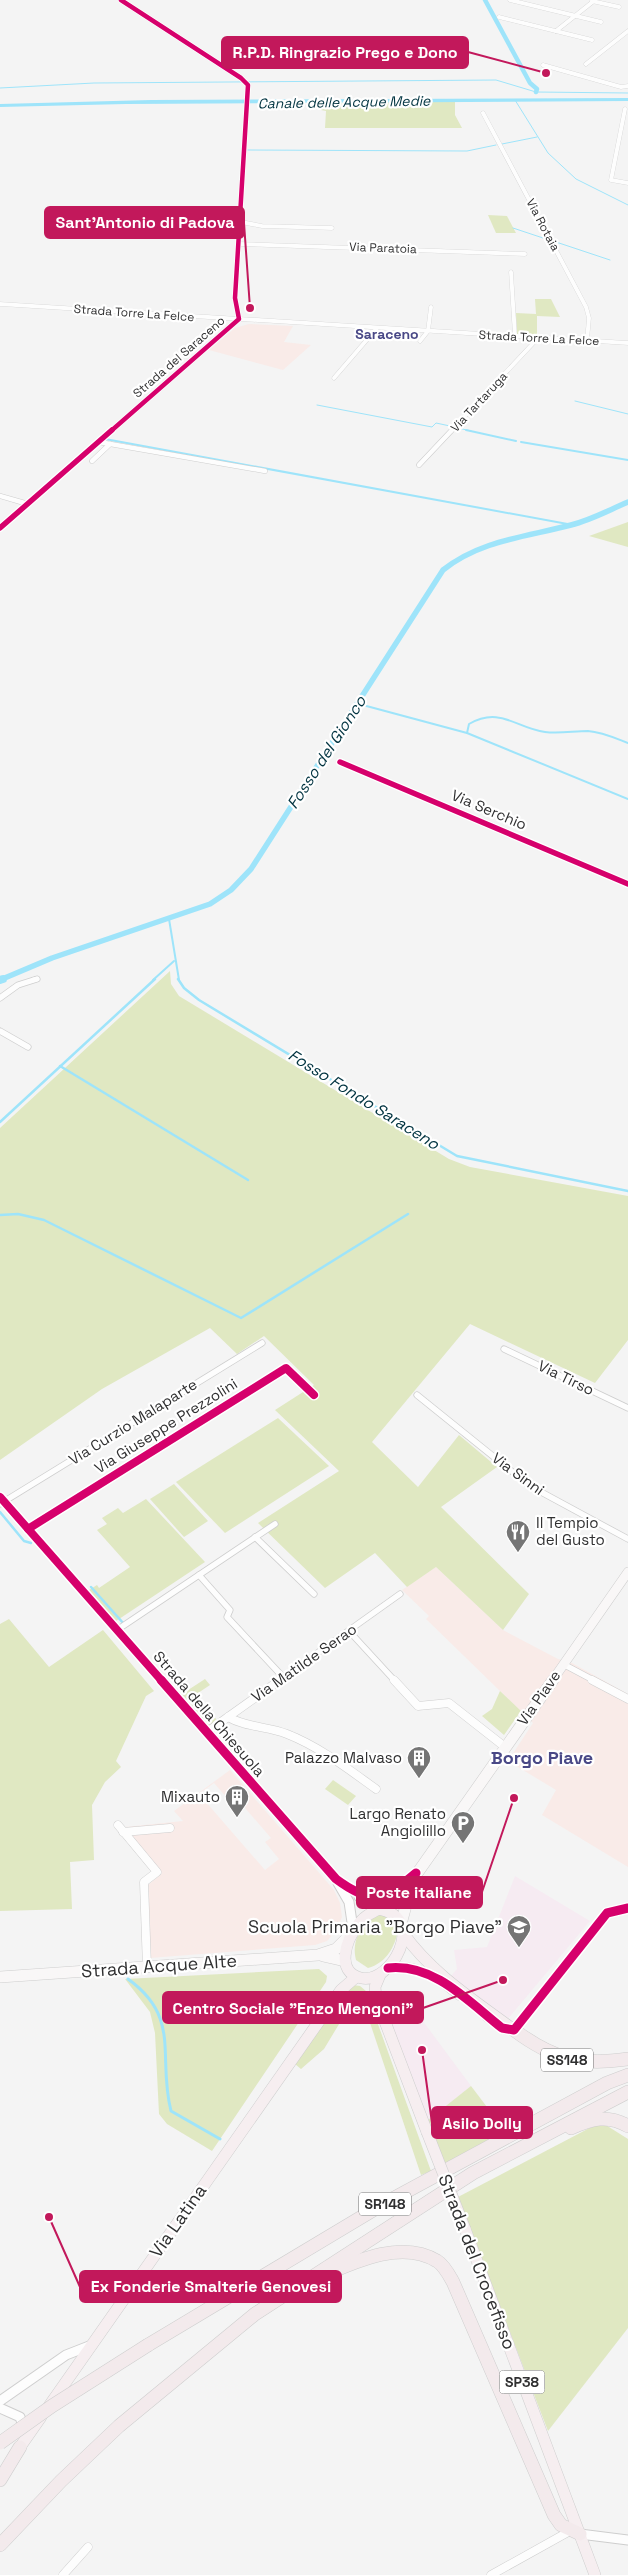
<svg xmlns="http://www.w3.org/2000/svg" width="628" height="2575" font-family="'Space Grotesk',sans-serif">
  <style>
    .commercial { fill: #f9ebe8; fill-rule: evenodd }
    .education { fill: #f6ebf2 }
    .green { fill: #e0e8c2 }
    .water { fill: #9ee4fa }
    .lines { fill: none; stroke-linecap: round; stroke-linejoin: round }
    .stream-far3 { stroke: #9ee4fa; stroke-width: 1 }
    .stream-far2 { stroke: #9ee4fa; stroke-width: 2 }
    .stream-far1 { stroke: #9ee4fa; stroke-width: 2.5 }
    .stream { stroke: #9ee4fa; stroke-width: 3 }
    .canal-far2 { stroke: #9ee4fa; stroke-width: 4.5 }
    .canal-far1 { stroke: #9ee4fa; stroke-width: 5.5 }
    .canal { stroke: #9ee4fa; stroke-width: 8 }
    .minor-far3-casing { stroke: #cecece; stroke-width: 4.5 }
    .minor-far2-casing { stroke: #cecece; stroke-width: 5.5 }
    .minor-far1-casing { stroke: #cecece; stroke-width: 7 }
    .minor-casing { stroke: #cecece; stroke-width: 9 }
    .tertiary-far1-casing { stroke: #cecece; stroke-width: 9 }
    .tertiary-casing { stroke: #cecece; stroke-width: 11 }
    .secondary-far1-casing { stroke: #cecece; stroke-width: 10 }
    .secondary-casing { stroke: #cecece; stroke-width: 12 }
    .primary-casing { stroke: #cecece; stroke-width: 12 }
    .trunk-casing { stroke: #cecece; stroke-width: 14 }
    .minor-far3 { stroke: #fdfdfd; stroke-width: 4 }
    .minor-far2 { stroke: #fdfdfd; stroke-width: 4.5 }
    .minor-far1 { stroke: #fdfdfd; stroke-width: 5.5 }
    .minor { stroke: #fdfdfd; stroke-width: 8 }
    .tertiary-far1 { stroke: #fdfdfd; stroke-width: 8 }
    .tertiary { stroke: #fdfdfd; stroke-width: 9 }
    .secondary-far1 { stroke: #f9f7f7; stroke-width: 9 }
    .secondary { stroke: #f9f7f7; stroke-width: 11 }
    .primary { stroke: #f6eef0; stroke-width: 11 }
    .trunk { stroke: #f3eaec; stroke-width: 13 }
    .primary-bridge-casing { stroke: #cecece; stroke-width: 12; stroke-linecap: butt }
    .trunk-bridge-casing { stroke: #cecece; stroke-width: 14; stroke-linecap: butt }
    .primary-bridge { stroke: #f6eef0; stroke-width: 11 }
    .trunk-bridge { stroke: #f3eaec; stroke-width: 13 }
    .cycleway-far3-casing { stroke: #fff; stroke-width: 6 }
    .cycleway-far2-casing { stroke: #fff; stroke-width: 8 }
    .cycleway-far1-casing { stroke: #fff; stroke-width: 11 }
    .cycleway-casing { stroke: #fff; stroke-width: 12 }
    .cycleway-far3 { stroke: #d6006c; stroke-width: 4.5 }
    .cycleway-far2 { stroke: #d6006c; stroke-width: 5.5 }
    .cycleway-far1 { stroke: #d6006c; stroke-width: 8 }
    .cycleway { stroke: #d6006c; stroke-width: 9 }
    .labels { text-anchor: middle; stroke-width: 4.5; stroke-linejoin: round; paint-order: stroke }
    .far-street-label { font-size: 12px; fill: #303031; stroke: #fff }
    .far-water-label { font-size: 14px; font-style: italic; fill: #013340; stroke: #fff }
    .far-neighbourhood-label { font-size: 14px; font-weight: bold; fill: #4a4987; stroke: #fff }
    .shield { fill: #fff; stroke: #6e6e6f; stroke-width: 1 }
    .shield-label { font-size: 14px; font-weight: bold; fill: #303031 }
    .street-label { font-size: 15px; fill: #303031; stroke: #fff }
    .poi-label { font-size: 15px; fill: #303031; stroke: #fff; text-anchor: end }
    .water-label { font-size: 16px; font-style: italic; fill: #013340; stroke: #fff }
    .quarter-label { font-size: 18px; font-weight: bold; fill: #4a4987; stroke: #fff }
    .near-poi-label { font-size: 18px; fill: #303031; stroke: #fff; text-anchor: end }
    .near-street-label { font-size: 18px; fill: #303031; stroke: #fff }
    .leader { fill: none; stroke: #c2185b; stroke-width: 2 }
    .callout-dot { fill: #c2185b; stroke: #fff; stroke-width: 2 }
    .callout { fill: #c2185b; stroke: #c2185b; stroke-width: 2 }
    .callout-label { font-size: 16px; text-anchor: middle; font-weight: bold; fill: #fff }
  </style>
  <rect width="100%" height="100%" fill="#f4f4f4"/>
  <g class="commercial">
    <polygon points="249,324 293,326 284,342 311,345 283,370 209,350 235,328"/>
    <polygon points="436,1567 503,1630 558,1659 572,1663 628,1694 628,1867 542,1815 556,1790 508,1761 533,1723 426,1619 429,1616 402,1590"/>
    <path d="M230,1770L334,1890L340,1903L342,1917L336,1931L327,1941L315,1945L150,1958L147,1886L162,1873L125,1827L183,1821L174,1811ZM214,1783L227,1798L233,1794L271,1838L265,1842L279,1859L265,1870L199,1794Z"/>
  </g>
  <g class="education">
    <polygon points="515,1876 590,1921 507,2020 450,1977 457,1969 454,1950 487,1947"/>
    <polygon points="405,1997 471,2086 427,2121 386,2015 391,2014 389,2007"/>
  </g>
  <g class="green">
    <polygon points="321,102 455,102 455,115 462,128 325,128 326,111 321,110"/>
    <polygon points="488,215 507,216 516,233 496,233"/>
    <polygon points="535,299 551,299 560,317 537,316 537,335 517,334 516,313 536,314"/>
    <polygon points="628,522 628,547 589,536"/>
    <polygon points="170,971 171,984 179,996 449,1159 470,1167 628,1196 628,1340 595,1383 470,1324 372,1442 418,1487 459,1435 497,1467 441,1507 529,1594 503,1630 436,1567 407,1587 375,1553 325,1588 258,1523 339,1471 275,1410 314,1385 264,1336 237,1354 210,1328 102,1389 0,1460 0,1128"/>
    <polygon points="278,1418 329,1466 225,1533 176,1482"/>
    <polygon points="174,1484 208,1521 184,1537 150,1499"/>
    <polygon points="146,1499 205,1562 116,1621 89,1590 97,1585 99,1588 130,1567 97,1530 107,1524 102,1518 118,1508 123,1513"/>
    <polygon points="9,1619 49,1667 103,1630 154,1691 146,1696 116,1761 121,1767 105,1782 92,1805 94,1860 70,1862 72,1909 0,1911 0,1624"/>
    <polygon points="205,1679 210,1685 195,1695 217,1720 209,1725 182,1694"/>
    <polygon points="500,1691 521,1711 504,1735 482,1716 492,1709"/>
    <polygon points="333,1780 356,1796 348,1805 325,1789"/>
    <path d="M375,1914L391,1916L398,1930C395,1947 386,1963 368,1968L356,1960C351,1940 361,1927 375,1914Z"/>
    <polygon points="319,1969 327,1976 326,1982 212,2151 167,2124 159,2114 155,2033 150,2012 125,1979"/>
    <polygon points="353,1985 360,1986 366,1991 431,2171 421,2175 363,2002 356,1996 324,2049 301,2069 295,2064 343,1994"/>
    <polygon points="471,2086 506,2132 446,2166 427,2121"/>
    <polygon points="601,2122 628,2139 628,2328 548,2431 458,2197"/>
  </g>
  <polygon class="water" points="628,98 628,101 126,104 0,107 0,104 151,100"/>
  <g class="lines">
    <g class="stream-far3">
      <polyline points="0,88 94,83 496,80 536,92 628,93"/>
      <polyline points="515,100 548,153 576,179 628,205"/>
      <polyline points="502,144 537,137"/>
      <polyline points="248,150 467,151 496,145"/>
      <polyline points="513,228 549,240"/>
      <polyline points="556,242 610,260"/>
      <polyline points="575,401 628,414"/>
      <polyline points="317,405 432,427 436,423 450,426"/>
      <polyline points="458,428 471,431"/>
    </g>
    <g class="stream-far2">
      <polyline points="466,430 516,441"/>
      <polyline points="105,439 573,525"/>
      <polyline points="521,442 628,460"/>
      <polyline points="359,704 467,733 628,799"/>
      <path d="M467,733L469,724C500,706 516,728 545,732C559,734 574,731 588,731C602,732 615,738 628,743"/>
      <polyline points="169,919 179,980"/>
      <polyline points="153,980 174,961"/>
    </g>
    <g class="stream-far1">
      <polyline points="178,979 184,988 199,1000 457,1156 628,1191"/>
      <polyline points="60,1066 248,1180"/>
      <polyline points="0,1122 155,979"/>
      <polyline points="0,1215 18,1214 44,1220 241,1318 408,1214"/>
      <polyline points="0,1512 24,1541 31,1543"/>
      <polyline points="91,1587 124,1624"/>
    </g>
    <path class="stream" d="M128,1979C182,2018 157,2056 171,2111L220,2139"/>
    <polyline class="canal-far2" points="485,0 530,83 537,89 536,92"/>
    <path class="canal-far1" d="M0,980L52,958L210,904L231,890L251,869L443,570C481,540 526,537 571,525C591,520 609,510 628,502"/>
    <polyline class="canal" points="0,980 3,979"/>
    <g class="minor-far3-casing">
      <g id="minor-far3">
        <polyline points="510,0 601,22"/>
        <polyline points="592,1 619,7"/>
        <polyline points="499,17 592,40"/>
        <polyline points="556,31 595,0"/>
        <polyline points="586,64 628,31"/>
        <polyline points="543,65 621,87 628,86"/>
        <polyline points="625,109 611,180 628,183"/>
        <polyline points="483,113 586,307 589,318 587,340"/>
        <polyline points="241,222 262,226 332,228"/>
        <polyline points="240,244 525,254"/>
        <polyline points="511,272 515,336"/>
        <polyline points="0,304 628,343"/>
        <polyline points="420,341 428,331 431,307"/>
        <polyline points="334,378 377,328"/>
        <polyline points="111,431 239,319 235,298 248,85 241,78 121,0"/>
        <polyline points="451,431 538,338"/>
      </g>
    </g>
    <g class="minor-far2-casing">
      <g id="minor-far2">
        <polyline points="99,442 265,471"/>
        <polyline points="92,461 110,444"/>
        <polyline points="419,465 452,430"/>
        <polyline points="0,496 28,504"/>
        <polyline points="0,528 112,430"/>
        <polyline points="340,762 628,884"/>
        <polyline points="33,980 37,979"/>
      </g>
    </g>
    <g class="minor-far1-casing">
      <g id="minor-far1">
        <polyline points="0,998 18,985 37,979"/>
        <polyline points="0,1031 28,1047"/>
        <polyline points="504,1349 628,1408"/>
        <polyline points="417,1395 530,1486 628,1539"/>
        <polyline points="0,1504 262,1343"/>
        <polyline points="28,1529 286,1368 314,1395"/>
        <polyline points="255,1537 314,1594"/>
        <polyline points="199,1575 230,1610 227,1617 283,1677"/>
        <polyline points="117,1630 275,1524"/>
        <polyline points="349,1631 395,1681"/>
        <polyline points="563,1664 595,1681"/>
        <polyline points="278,1681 400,1594"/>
      </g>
    </g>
    <g class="minor-casing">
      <g id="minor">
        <polyline points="394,1680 418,1706 449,1703 505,1747"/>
        <polyline points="592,1680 628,1699"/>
        <path d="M228,1717C247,1728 268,1726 287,1734C320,1747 348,1769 376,1789"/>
        <polyline points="207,1732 280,1680"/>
        <polyline points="118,1825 157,1872 144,1882 147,1967"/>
        <polyline points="123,1832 170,1828"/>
        <path d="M390,1967C419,1962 438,1979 459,1996"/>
        <polyline points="486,2017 505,2030 514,2030 607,1913 628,1908"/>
        <polyline points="63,2575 88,2547"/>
        <polyline points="491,2575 570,2531"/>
      </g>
    </g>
    <g class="tertiary-far1-casing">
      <polyline id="tertiary-far1" points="0,1497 162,1681"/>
    </g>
    <g class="tertiary-casing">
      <g id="tertiary">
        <path d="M161,1680L336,1879C366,1902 379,1903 409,1879"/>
        <polyline points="338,1883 349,1902 353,1929"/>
        <polyline points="359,1897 379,1909"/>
        <polyline points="0,2401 66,2355 89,2346"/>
        <polyline points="0,2408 20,2417 24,2429"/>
        <polyline points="580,2534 628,2540"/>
      </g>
    </g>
    <g class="secondary-far1-casing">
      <polyline id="secondary-far1" points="552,1681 628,1572"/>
    </g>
    <g class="secondary-casing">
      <g id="secondary">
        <polyline points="385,1909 404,1892 553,1680"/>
        <polyline points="401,1924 411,1887"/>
        <polyline points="323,1956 345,1961"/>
        <polyline points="0,1977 318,1955 336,1949 348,1937"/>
      </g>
    </g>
    <g class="primary-casing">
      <g id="primary">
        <path d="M379,1909C428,1918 391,1985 361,1978C335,1972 346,1940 358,1925C363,1917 371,1913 379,1909Z"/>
        <path d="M403,1933C432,1974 474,2000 514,2030"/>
        <polyline points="380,1975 375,1987 376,1998 427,2132"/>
        <polyline points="465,2229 595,2575"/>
        <polyline points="49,2406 341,1990 356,1977"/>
        <polyline points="20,2447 41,2417"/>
      </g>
    </g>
    <g class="trunk-casing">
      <g id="trunk">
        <path d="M514,2030C553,2059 579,2066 628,2059"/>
        <path d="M571,2128C592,2119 607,2114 628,2126"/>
        <path d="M315,2279C350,2264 400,2238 437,2261C444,2265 449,2275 453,2282L554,2515L561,2525L580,2534"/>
        <polyline points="148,2345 385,2203 607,2083 628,2075"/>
        <polyline points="0,2480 20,2447"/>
        <polyline points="0,2545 61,2481 119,2426 255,2314 473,2173 628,2092"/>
      </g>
    </g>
    <use href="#minor-far3" class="minor-far3"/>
    <use href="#minor-far2" class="minor-far2"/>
    <use href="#minor-far1" class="minor-far1"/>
    <use href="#minor" class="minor"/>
    <use href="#tertiary-far1" class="tertiary-far1"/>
    <use href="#tertiary" class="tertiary"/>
    <use href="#secondary-far1" class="secondary-far1"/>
    <use href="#secondary" class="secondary"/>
    <use href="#primary" class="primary"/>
    <use href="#trunk" class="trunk"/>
    <g class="primary-bridge-casing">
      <polyline id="primary-bridge" points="427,2132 465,2229"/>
    </g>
    <g class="trunk-bridge-casing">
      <polyline id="trunk-bridge" points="0,2443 52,2406 148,2345"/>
    </g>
    <use href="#primary-bridge" class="primary-bridge"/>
    <use href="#trunk-bridge" class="trunk-bridge"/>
    <g class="cycleway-far3-casing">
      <polyline id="cycleway-far3" points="111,431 239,319 235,298 248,85 241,78 121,0"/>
    </g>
    <g class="cycleway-far2-casing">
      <g id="cycleway-far2">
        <polyline points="0,528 112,430"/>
        <polyline points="340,762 628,884"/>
      </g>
    </g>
    <g class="cycleway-far1-casing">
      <g id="cycleway-far1">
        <polyline points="0,1497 162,1681"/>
        <polyline points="28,1529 286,1368 314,1395"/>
      </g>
    </g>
    <g class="cycleway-casing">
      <g id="cycleway">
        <path d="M161,1680L336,1879C371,1905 384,1900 416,1873"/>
        <path d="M388,1968C434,1963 469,2002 502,2028L514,2030L607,1913L628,1908"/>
      </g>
    </g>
    <use href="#cycleway-far3" class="cycleway-far3"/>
    <use href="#cycleway-far2" class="cycleway-far2"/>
    <use href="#cycleway-far1" class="cycleway-far1"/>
    <use href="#cycleway" class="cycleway"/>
  </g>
  <defs>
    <g id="restaurant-pin" transform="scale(1.25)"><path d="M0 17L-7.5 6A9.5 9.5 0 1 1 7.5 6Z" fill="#757575" stroke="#fff"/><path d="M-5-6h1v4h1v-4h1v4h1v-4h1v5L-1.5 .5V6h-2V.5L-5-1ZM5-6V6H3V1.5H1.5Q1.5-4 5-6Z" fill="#fff"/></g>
    <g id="building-pin" transform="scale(1.25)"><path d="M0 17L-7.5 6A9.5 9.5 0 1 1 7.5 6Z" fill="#757575" stroke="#fff"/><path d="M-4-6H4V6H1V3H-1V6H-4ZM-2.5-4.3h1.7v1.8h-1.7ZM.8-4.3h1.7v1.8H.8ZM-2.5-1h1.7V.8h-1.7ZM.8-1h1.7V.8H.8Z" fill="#fff"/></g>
    <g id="parking-pin" transform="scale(1.25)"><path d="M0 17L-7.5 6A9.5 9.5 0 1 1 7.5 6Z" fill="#757575" stroke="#fff"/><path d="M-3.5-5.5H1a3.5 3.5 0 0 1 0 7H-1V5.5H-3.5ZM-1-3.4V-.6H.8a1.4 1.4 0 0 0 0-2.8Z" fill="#fff"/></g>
    <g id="school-pin" transform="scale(1.25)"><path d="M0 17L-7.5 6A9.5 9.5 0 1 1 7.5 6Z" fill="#757575" stroke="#fff"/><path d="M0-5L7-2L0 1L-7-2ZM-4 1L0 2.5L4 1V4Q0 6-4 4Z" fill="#fff"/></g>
  </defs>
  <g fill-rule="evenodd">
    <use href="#restaurant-pin" x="518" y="1532"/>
    <use href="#building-pin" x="419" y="1758"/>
    <use href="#building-pin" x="237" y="1797"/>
    <use href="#parking-pin" x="463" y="1823"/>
    <use href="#school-pin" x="519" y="1927"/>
  </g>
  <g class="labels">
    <g class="far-street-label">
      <text transform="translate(543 225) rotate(62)" y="4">Via Rotaia</text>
      <text transform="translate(383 248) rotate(2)" y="4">Via Paratoia</text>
      <text transform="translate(134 313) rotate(4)" y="4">Strada Torre La Felce</text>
      <text transform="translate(539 338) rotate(3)" y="4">Strada Torre La Felce</text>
      <text transform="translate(179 357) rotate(-41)" y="4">Strada del Saraceno</text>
      <text transform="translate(479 402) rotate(-47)" y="4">Via Tartaruga</text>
    </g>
    <g class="far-water-label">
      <text transform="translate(344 102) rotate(-1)" y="5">Canale delle Acque Medie</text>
    </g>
    <g class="far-neighbourhood-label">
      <text x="387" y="339">Saraceno</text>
    </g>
    <g class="shield">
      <rect x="541" y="2048.5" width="52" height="23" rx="4"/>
      <rect x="359" y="2192.5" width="52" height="23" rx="4"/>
      <rect x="499.5" y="2370.5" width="45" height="23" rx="4"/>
    </g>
    <g class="shield-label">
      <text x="567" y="2065">SS148</text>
      <text x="385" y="2209">SR148</text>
      <text x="522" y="2387">SP38</text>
    </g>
    <g class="street-label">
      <text transform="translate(489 810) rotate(23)" y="5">Via Serchio</text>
      <text transform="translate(566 1378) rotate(26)" y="5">Via Tirso</text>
      <text transform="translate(133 1422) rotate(-32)" y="5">Via Curzio Malaparte</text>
      <text transform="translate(166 1426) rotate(-32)" y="5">Via Giuseppe Prezzolini</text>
      <text transform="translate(518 1474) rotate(36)" y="5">Via Sinni</text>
      <text transform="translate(304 1663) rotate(-35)" y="5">Via Matilde Serao</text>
      <text transform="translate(539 1698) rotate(-55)" y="5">Via Piave</text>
      <text transform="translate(209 1714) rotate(49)" y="5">Strada della Chiesuola</text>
    </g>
    <g class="poi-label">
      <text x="536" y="1528" text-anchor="start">Il Tempio<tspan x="536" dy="17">del Gusto</tspan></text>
      <text x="402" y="1763">Palazzo Malvaso</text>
      <text x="220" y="1802">Mixauto</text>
      <text x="446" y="1819">Largo Renato<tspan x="446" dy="17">Angiolillo</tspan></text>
    </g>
    <g class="water-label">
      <text transform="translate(326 752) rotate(-57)" y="6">Fosso del Gionco</text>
      <text transform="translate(364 1099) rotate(32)" y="6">Fosso Fondo Saraceno</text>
    </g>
    <g class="quarter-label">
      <text x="542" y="1764">Borgo Piave</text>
    </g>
    <g class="near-poi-label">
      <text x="502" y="1933">Scuola Primaria "Borgo Piave"</text>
    </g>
    <g class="near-street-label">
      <text transform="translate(159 1966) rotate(-4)" y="6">Strada Acque Alte</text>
      <text transform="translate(178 2221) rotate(-55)" y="6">Via Latina</text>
      <text transform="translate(477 2262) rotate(69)" y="6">Strada del Crocefisso</text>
    </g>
  </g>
  <path class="leader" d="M546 73L468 52M250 308L244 223M514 1798L482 1892M503 1980L423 2008M422 2050L432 2123M49 2217L80 2287"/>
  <g class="callout-dot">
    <circle cx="546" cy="73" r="5"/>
    <circle cx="250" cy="308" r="5"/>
    <circle cx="514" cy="1798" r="5"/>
    <circle cx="503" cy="1980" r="5"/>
    <circle cx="422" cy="2050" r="5"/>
    <circle cx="49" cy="2217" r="5"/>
  </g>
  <g class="callout">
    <rect x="222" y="37" width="246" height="31" rx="5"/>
    <rect x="45" y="207" width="199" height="31" rx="5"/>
    <rect x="357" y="1877" width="125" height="31" rx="5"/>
    <rect x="163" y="1992" width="260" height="31" rx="5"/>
    <rect x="432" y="2107" width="100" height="31" rx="5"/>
    <rect x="80" y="2271" width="261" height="31" rx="5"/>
  </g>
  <g class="callout-label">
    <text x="345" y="58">R.P.D. Ringrazio Prego e Dono</text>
    <text x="145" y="228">Sant'Antonio di Padova</text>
    <text x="419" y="1898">Poste italiane</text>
    <text x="293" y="2014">Centro Sociale "Enzo Mengoni"</text>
    <text x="482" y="2129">Asilo Dolly</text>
    <text x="211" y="2292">Ex Fonderie Smalterie Genovesi</text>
  </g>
</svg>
